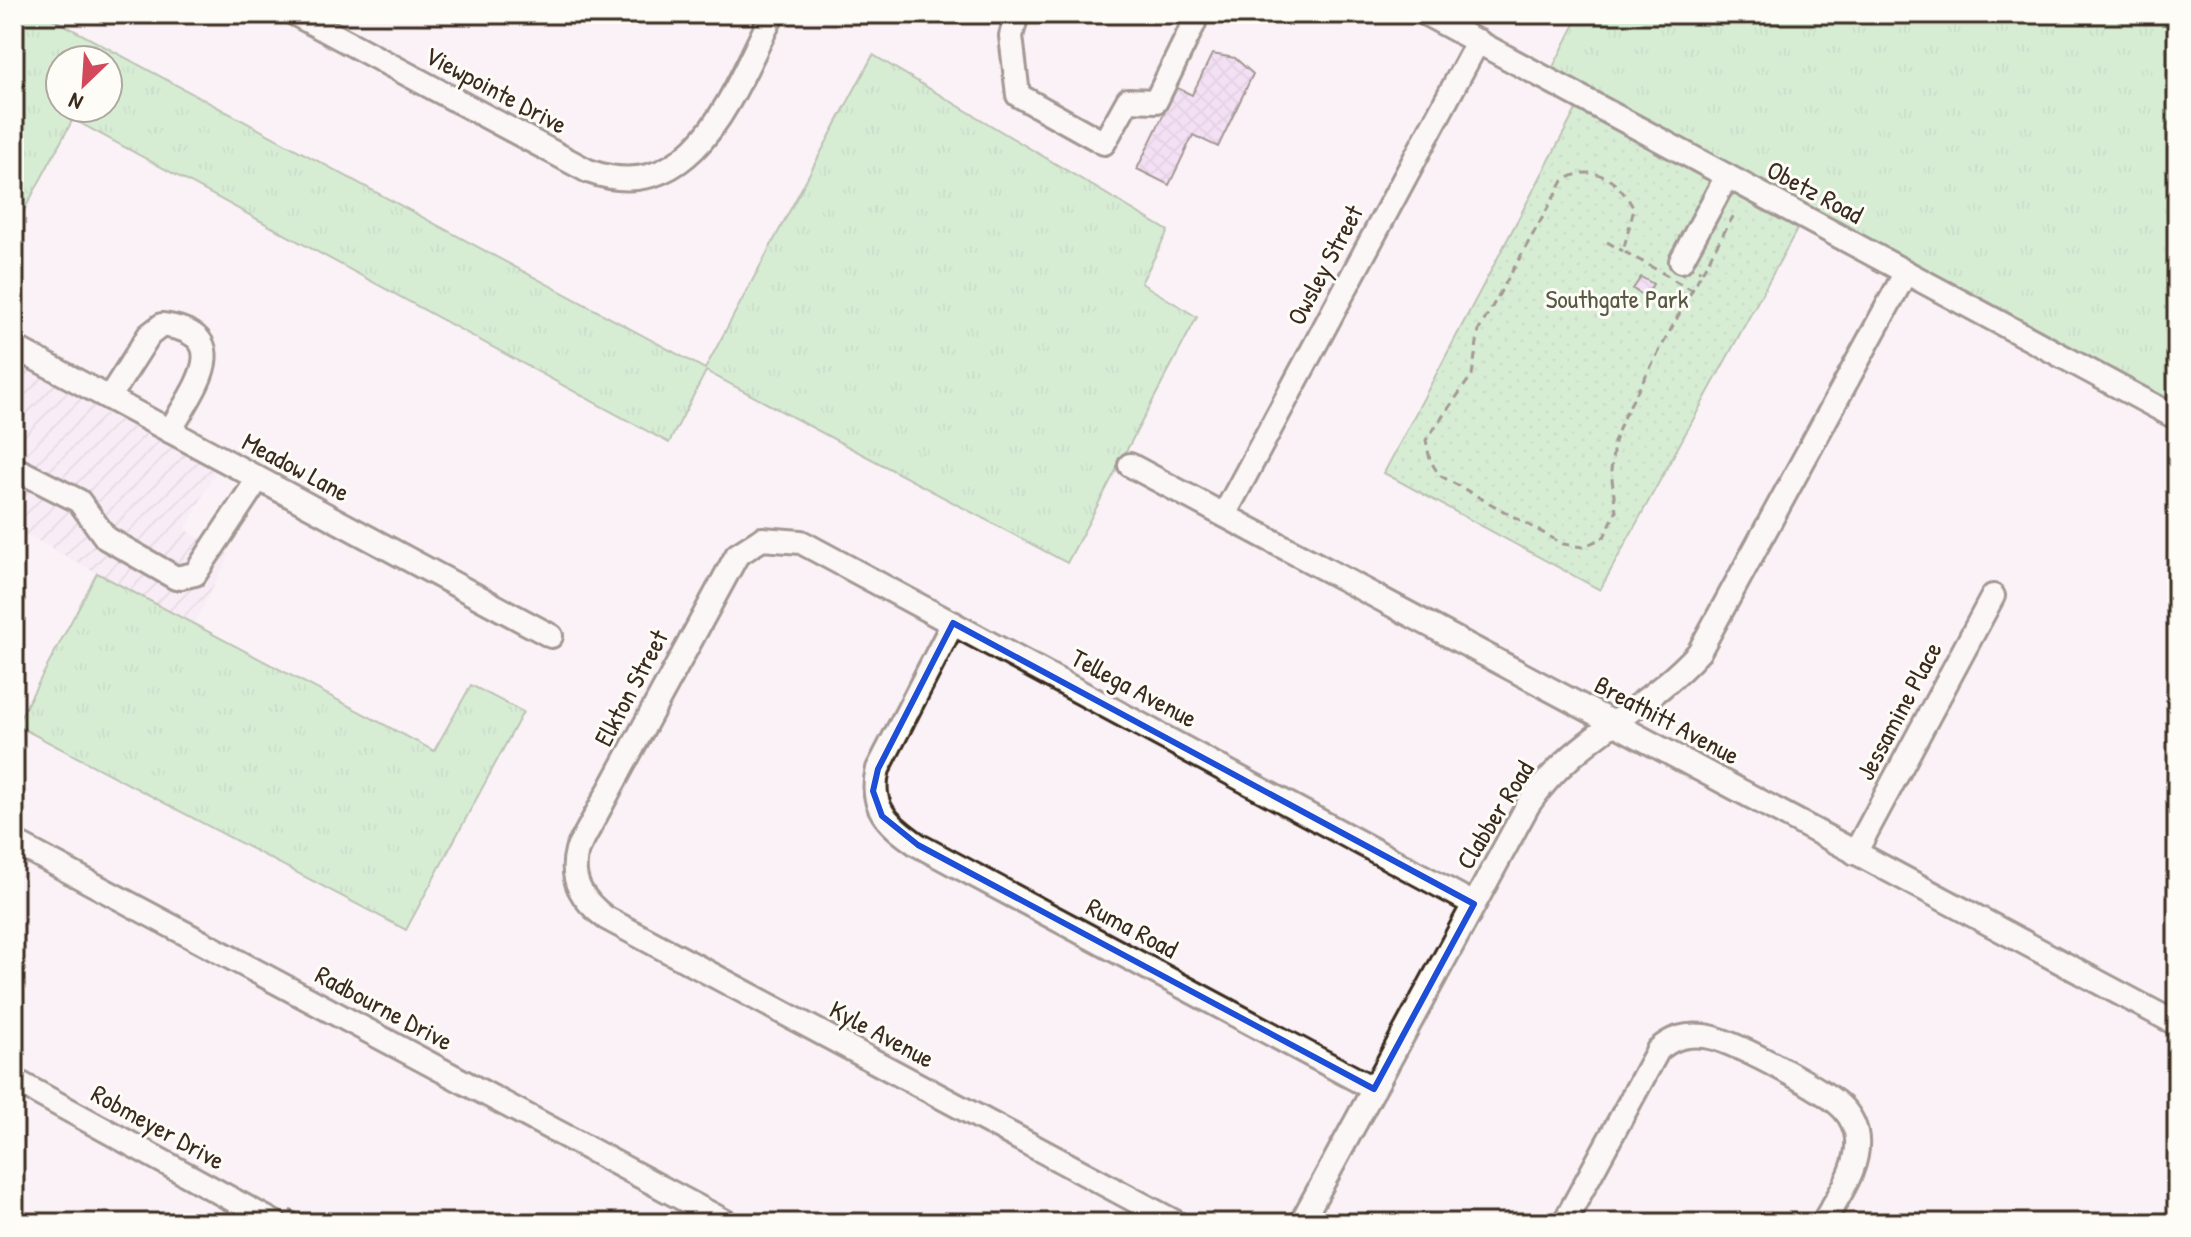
<svg xmlns="http://www.w3.org/2000/svg" width="2191" height="1237" font-family="'Patrick Hand',sans-serif">
  <style>
    .industrial { fill: url(#industrial-furrows) }
    .grass { fill: url(#grass-tufts); stroke: #748865; stroke-width: 2; fill-rule: evenodd }
    .park { fill: url(#park-dots); stroke: #748865; stroke-width: 2 }
    .building { fill: url(#building-cross-hatch); stroke: #3b2a1e; stroke-width: 2 }
    .lines { fill: none; stroke-linecap: round; stroke-linejoin: round }
    .minor-casing { stroke: #3b2a1e; stroke-width: 28 }
    .path { stroke: #3b2a1e; stroke-width: 3; stroke-dasharray: 8 6; stroke-linecap: butt }
    .minor { stroke: #fdfcf7; stroke-width: 22 }
    .marked { fill: none; stroke: #1d4ed8; stroke-width: 6; stroke-linejoin: round }
    .labels { text-anchor: middle; stroke-width: 6; stroke-linejoin: round; paint-order: stroke }
    .street-label { font-size: 26px; fill: #3b2a1e; stroke: #fdfcf7 }
    .park-label { font-size: 26px; fill: #575942; stroke: #fdfcf7 }
  </style>
  <defs>
    <pattern id="industrial-furrows" width="10" height="10" patternUnits="userSpaceOnUse" patternTransform="scale(2)"><rect width="10" height="10" fill="#f6e6f5"/><path d="M-1 1l2-2M0 10L10 0M9 11l2-2" fill="none" stroke="#d4c5d2"/></pattern>
    <pattern id="grass-tufts" width="24" height="20" patternUnits="userSpaceOnUse" patternTransform="scale(2)"><rect width="24" height="20" fill="#ace7ac"/><path d="M3 7l-1-3M5 7V3M7 7l1-3M15 17l-1-3M17 17v-4M19 17l1-3" fill="none" stroke="#95c694"/></pattern>
    <pattern id="park-dots" width="8" height="8" patternUnits="userSpaceOnUse" patternTransform="scale(2)"><rect width="8" height="8" fill="#ace7ac"/><path d="M2 2h.1M6 6h.1" fill="none" stroke="#95c694" stroke-width="1.8" stroke-linecap="round"/></pattern>
    <pattern id="building-cross-hatch" width="8" height="8" patternUnits="userSpaceOnUse" patternTransform="scale(2)"><rect width="8" height="8" fill="#edc9f4"/><path d="M0 0l8 8M0 8l8-8" fill="none" stroke="#ccadd1"/></pattern>
  </defs>
  <rect width="100%" height="100%" fill="#faf2f6"/>
  <filter id="ink" filterUnits="userSpaceOnUse"><feTurbulence type="fractalNoise" baseFrequency=".0125" numOctaves="2"/><feDisplacementMap in="SourceGraphic" scale="16" xChannelSelector="R" yChannelSelector="G"/><feConvolveMatrix kernelMatrix="1 2 1 2 8 2 1 2 1" color-interpolation-filters="sRGB"/></filter>
  <g filter="url(#ink)">
    <polygon class="industrial" points="14,357 219,465 185,530 230,555 193,625 14,528"/>
    <g class="grass">
      <path d="M14,14H44L705,369L873,55L1168,231L1141,283L1197,317L1067,563L706,371L669,443L73,119L14,229ZM60,60H108V108H60Z"/>
      <polygon points="1580,14 2177,14 2177,409 1550,73"/>
      <polygon points="97,573 434,751 471,685 523,712 406,930 16,725"/>
    </g>
    <polygon class="park" points="1579,104 1762,210 1800,224 1600,590 1384,473"/>
    <g class="building">
      <polygon points="1212,54 1235,58 1253,74 1218,147 1193,135 1169,185 1137,169 1168,105 1151,96 1159,79 1192,95"/>
      <polygon points="1641,277 1653,284 1646,297 1633,289"/>
    </g>
    <g class="lines">
      <g class="minor-casing">
        <g id="minor">
          <path d="M295,14L588,171C696,210 734,88 773,14"/>
          <polyline points="1017,14 1011,36 1018,95 1104,143 1128,100 1156,101 1194,23 1191,14"/>
          <polyline points="1426,14 2177,418"/>
          <polyline points="1681,261 1727,176"/>
          <polyline points="14,347 551,636"/>
          <path d="M109,398L149,335L162,325C240,335 191,392 170,431"/>
          <polyline points="1130,465 2177,1024"/>
          <polyline points="14,468 79,501 106,538 176,578 195,574 258,479"/>
          <polyline points="1224,515 1478,41"/>
          <path d="M953,623L878,769C868,807 888,824 918,845L1374,1089"/>
          <polyline points="14,842 728,1223"/>
          <polyline points="1855,853 1993,596"/>
          <polyline points="14,1080 275,1223"/>
          <path d="M1177,1223L606,918C582,900 569,880 577,850L737,555L762,539L801,542L1474,904"/>
          <path d="M1301,1223L1528,805C1574,737 1645,712 1699,652L1906,272"/>
          <path d="M1564,1223L1658,1050C1672,1038 1685,1034 1704,1036C1729,1038 1814,1085 1836,1102C1845,1109 1853,1120 1856,1132C1863,1164 1838,1196 1823,1223"/>
        </g>
      </g>
      <g class="path">
        <polyline points="1607,242 1623,251"/>
        <polyline points="1702,272 1735,213"/>
        <path d="M1668,276L1623,251L1634,209C1619,181 1594,161 1563,181L1479,330L1472,375L1426,440L1430,460L1439,475L1563,544L1583,547L1604,537L1616,512L1611,471L1614,442L1624,416L1702,272L1698,270"/>
        <polyline points="1674,280 1692,290"/>
        <polyline points="290,1210 315,1223"/>
        <polyline points="1194,1214 1211,1223"/>
        <polyline points="747,1216 758,1223"/>
      </g>
      <use href="#minor" class="minor"/>
    </g>
  </g>
  <path d="M0 0H2191V1237H0ZM953,623L1474,904L1374,1089L918,845L882,816L873,791L878,769Z" fill="#faf2f6" fill-opacity=".55" fill-rule="evenodd"/>
  <path class="marked" d="M953,623L1474,904L1374,1089L918,845L882,816L873,791L878,769Z"/>
  <g class="labels">
    <g class="street-label">
      <text transform="translate(496 90) rotate(28)" y="9">Viewpointe Drive</text>
      <text transform="translate(1815 192) rotate(28)" y="9">Obetz Road</text>
      <text transform="translate(1325 265) rotate(-62)" y="9">Owsley Street</text>
      <text transform="translate(296 467) rotate(28)" y="9">Meadow Lane</text>
      <text transform="translate(631 688) rotate(-62)" y="9">Elkton Street</text>
      <text transform="translate(1134 688) rotate(28)" y="9">Tellega Avenue</text>
      <text transform="translate(1899 711) rotate(-62)" y="9">Jessamine Place</text>
      <text transform="translate(1667 720) rotate(28)" y="9">Breathitt Avenue</text>
      <text transform="translate(1495 815) rotate(-58)" y="9">Clabber Road</text>
      <text transform="translate(1132 928) rotate(28)" y="9">Ruma Road</text>
      <text transform="translate(384 1008) rotate(28)" y="9">Radbourne Drive</text>
      <text transform="translate(882 1034) rotate(28)" y="9">Kyle Avenue</text>
      <text transform="translate(158 1127) rotate(29)" y="9">Robmeyer Drive</text>
    </g>
    <g class="park-label">
      <text x="1617" y="308">Southgate Park</text>
    </g>
  </g>
  <rect width="2191" height="1237" fill="none" stroke="#fdfcf7" stroke-width="48"/>
  <rect x="24" y="24" width="2143" height="1189" fill="none" stroke="#3b2a1e" stroke-width="3" filter="url(#ink)"/>
  <g transform="translate(84 84) rotate(205)"><circle r="38" fill="#fdfcf7" stroke="#afa8a0" stroke-width="2"/>
  <path d="M0-6L14 30L0 20L-14 30Z" fill="#d1495b"/>
  <text y="-12" font-size="22" font-weight="bold" text-anchor="middle" fill="#3b2a1e">N</text>
  </g>
</svg>
